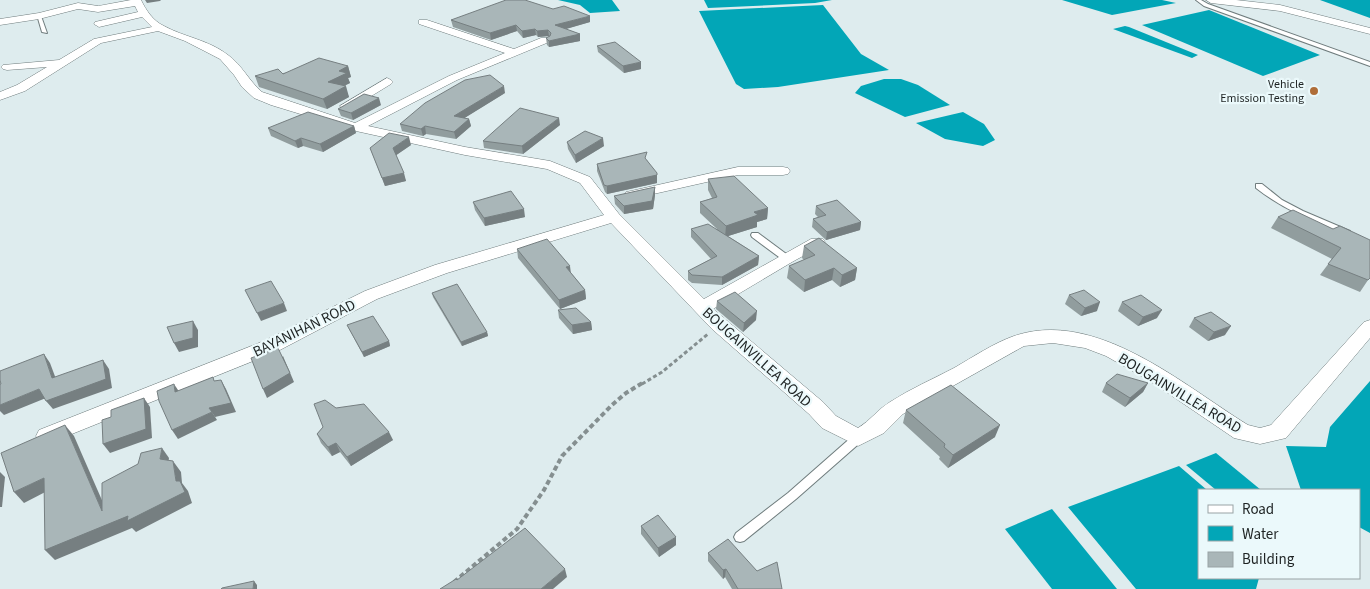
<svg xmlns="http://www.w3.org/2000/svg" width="1370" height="589" font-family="'Source Sans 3',sans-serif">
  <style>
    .water { fill: #02a6b7 }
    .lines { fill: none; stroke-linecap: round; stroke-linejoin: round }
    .lane-casing { stroke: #6f7c7d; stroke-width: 2 }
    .street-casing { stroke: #6f7c7d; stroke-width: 1 }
    .path-far1 { stroke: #858f90; stroke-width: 3; stroke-dasharray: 4 2.5; stroke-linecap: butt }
    .path { stroke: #858f90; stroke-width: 4; stroke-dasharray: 5 3; stroke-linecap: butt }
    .lane { fill: #fff; fill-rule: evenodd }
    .street { fill: #fff; fill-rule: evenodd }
    .wall { fill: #919d9e }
    .shaded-wall { fill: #767f81 }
    .building { fill: #a9b6b8; stroke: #767f81 }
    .poi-dot { fill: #af6d38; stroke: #ebf9fb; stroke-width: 2 }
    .labels { text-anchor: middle; stroke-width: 4.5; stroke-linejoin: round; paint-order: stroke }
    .far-poi-label { font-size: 12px; fill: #1e2323; stroke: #ebf9fb; text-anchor: end }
    .street-label { font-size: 15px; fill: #1e2323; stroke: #ebf9fb }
  </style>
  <rect width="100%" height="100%" fill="#deecee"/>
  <g class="water">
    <polygon points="558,0 612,0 620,11 590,13 580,5"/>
    <polygon points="704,0 832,0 815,3 708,8"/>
    <polygon points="1062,0 1162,0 1176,3 1112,15"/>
    <polygon points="1320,0 1370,0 1370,18"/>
    <polygon points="823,5 861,54 889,70 778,87 744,89 736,84 699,11"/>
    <polygon points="1209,10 1320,55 1263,76 1142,25"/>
    <polygon points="1125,26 1129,27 1198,55 1192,58 1113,29"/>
    <polygon points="884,79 901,79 918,85 950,105 905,117 855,93 861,86"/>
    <polygon points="963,112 984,124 995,140 983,146 945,139 916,123"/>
    <polygon points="1370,381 1370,533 1359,527 1359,490 1301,490 1286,446 1326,447 1330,427"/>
    <polygon points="1216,453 1261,490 1216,490 1186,465"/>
    <polygon points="1179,466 1207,490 1199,490 1199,578 1259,578 1256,589 1136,589 1068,507"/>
    <polygon points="1052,509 1117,589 1052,589 1005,529"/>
  </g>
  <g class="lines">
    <g class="lane-casing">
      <g id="lane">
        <polygon points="1196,0 1201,0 1208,4 1370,62 1370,66 1204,6"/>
        <polygon points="37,15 41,16 47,33 42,32"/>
        <path d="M1256,184H1262L1282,200L1303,211L1350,231L1349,233H1343C1312,221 1283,209 1256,188Z"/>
        <polygon points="752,233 758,233 789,256 790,258 789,260 783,260 752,237 751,235"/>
        <polygon points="858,434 862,435 863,438 862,441 796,499 744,541 740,542 736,541 734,537 736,533 788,493 854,435"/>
      </g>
    </g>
    <g class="street-casing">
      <g id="street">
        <path d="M131,0H141C146,10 153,21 164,26C184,37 209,40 228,55C242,65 249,81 262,92L355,123L449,76L505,53L419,24V20H427L514,49L541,38H549L550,40L549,42L457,80L368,126L465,147L550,161L590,177L619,214L704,299L811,239H823L825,242L823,245L792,262L713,309L823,402L836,416L858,428C870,421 878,409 890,402C910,389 933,379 954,368C973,357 994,343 1014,336C1096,308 1183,385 1248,425L1260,428L1271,425L1364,322L1370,320V338L1286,438L1260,444L1234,438L1150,381L1106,356L1085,348L1053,343L1024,346L903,414L884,433L858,446L822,428L809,414L712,329L611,223L447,273L377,299L278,351L47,444L39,442L36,436L39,430L264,341L365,291L435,265L604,215L580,183L547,169L465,155L356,131L271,105L254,98L242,87L234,75L220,59L185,41L158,31L101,43L25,91L0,100V92L17,85L47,67L7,70L3,69L1,67L3,65L59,60L94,39L152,27L142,17L99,27L94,24L95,22L138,12L135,6L98,12L78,9L39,19L0,25V19L39,13L78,3L98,6Z"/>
        <polygon points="1206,0 1236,0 1280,5 1370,28 1370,34 1280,11 1211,3"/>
        <polygon points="387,78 391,80 393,82 391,84 350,109 342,109 340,106"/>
        <polygon points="738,167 783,167 788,168 790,171 788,174 783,175 738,175 631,199 626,198 624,195 626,192 631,191"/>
      </g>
    </g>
    <polyline class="path-far1" points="642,384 662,372 708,334"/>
    <polyline class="path" points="454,582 517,529 544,490 562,456 612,405 626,393 644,382"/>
    <use href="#lane" class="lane"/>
    <use href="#street" class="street"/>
  </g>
  <g class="wall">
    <polygon points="451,20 590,22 565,29 580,34 580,41 549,47 547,45 546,38 549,36 538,37 536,35 523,38 517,31 491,40 453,27"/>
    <polygon points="597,46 641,69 624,73 598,52"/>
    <polygon points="348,66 351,77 348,78 350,83 344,86 349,97 327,109 259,87 255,76"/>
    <polygon points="505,93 464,118 469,119 471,126 456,139 426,134 423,136 402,131 400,124"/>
    <polygon points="381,105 353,120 341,116 338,109"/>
    <polygon points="560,125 523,154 484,148 483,141"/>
    <polygon points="354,126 356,133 323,152 303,146 298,148 271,136 268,128"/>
    <polygon points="567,142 604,146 576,163 568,149"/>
    <polygon points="411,145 396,155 406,181 385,186 370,148"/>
    <polygon points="647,160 657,181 657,183 607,194 605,192 597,171 597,164"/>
    <polygon points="708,179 768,208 767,219 757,222 757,227 728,236 759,256 758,265 722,285 692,283 688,280 688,271 711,259 691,237 691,229 717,229 700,213 700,202 712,198 708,190"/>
    <polygon points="655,195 653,209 624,214 615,204 614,196"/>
    <polygon points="473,202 525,217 485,226 475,210"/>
    <polygon points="816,206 861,222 860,230 826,240 812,227 813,219 818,217 815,214"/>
    <polygon points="1278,217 1333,229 1368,280 1360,292 1320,275 1332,259 1271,228"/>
    <polygon points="804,246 857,268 855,280 840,287 832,280 804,292 787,278 789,266 804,260 802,258"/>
    <polygon points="517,249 571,273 585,290 586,299 560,309 518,258"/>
    <polygon points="432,293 487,332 488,336 462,346 433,297"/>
    <polygon points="1069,295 1097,311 1081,316 1065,304"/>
    <polygon points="717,301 756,320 743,332 716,309"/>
    <polygon points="1122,302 1157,318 1138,326 1118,311"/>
    <polygon points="558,310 591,322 592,330 573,334 559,318"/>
    <polygon points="1194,318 1225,335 1208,341 1189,327"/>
    <polygon points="347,325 389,341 390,346 364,357"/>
    <polygon points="1106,383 1148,383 1143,392 1125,407 1102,392"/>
    <polygon points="336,408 393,440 351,466 340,452 332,456 321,443 317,434 323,427"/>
    <polygon points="906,410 995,437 948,468 939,459 940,457 903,423"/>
    <polygon points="641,526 676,545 659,557 641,534"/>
    <polygon points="708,553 757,571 782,589 732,589 725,577 723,579 708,561"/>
  </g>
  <g class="shaded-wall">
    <polygon points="145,0 161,0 160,1 147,3"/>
    <polygon points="590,16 590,22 556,32 555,25"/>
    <polygon points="516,25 517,31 491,40 490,33"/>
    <polygon points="535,29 536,35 523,38 522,31"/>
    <polygon points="548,30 549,36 538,37 537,31"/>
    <polygon points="580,34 580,41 549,47 549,41"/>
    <polygon points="641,62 641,69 624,73 623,66"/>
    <polygon points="348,66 351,77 348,78 350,83 331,92 328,82 339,71"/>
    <polygon points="346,86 349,97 327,109 323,99"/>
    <polygon points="504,86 505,93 455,124 454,116"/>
    <polygon points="379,98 381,105 353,120 351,113"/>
    <polygon points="559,118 560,125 523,154 522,146"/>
    <polygon points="469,119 471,126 456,139 454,132"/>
    <polygon points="354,126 356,133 323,152 320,144"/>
    <polygon points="425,126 426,134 423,136 421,129"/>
    <polygon points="409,137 411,145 395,156 393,148"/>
    <polygon points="301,138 303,146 298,148 295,141"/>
    <polygon points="603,138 604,146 576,163 575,155"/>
    <polygon points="404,173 406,181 385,186 382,178"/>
    <polygon points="657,173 657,183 607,194 607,186"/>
    <polygon points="655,187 655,195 653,209 624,214 624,206"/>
    <polygon points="768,208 767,219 757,222 757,227 725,237 726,226 754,212"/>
    <polygon points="524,209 525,217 485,226 484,218"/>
    <polygon points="861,222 860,230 826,240 827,232"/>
    <polygon points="759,256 758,265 722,285 722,277"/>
    <polygon points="570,266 571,274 566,267"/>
    <polygon points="834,268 832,280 804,292 805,280"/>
    <polygon points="857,268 855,280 840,287 842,275"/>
    <polygon points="585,290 586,299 560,309 559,300"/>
    <polygon points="1100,302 1097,311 1081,316 1085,308"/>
    <polygon points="284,303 287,311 261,321 257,313"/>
    <polygon points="1162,310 1157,318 1138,326 1143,317"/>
    <polygon points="757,311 756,320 743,332 744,323"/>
    <polygon points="193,321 198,330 198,347 179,352 174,343"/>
    <polygon points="591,322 592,330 573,334 572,325"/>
    <polygon points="1231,326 1225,335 1208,341 1214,332"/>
    <polygon points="487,332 488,336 462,346 461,342"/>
    <polygon points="389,341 390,346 364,357 362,352"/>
    <polygon points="44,354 50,363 59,387 52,378"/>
    <polygon points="283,356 294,382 267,398 263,389"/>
    <polygon points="103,360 109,369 112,388 53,409 46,401"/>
    <polygon points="221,380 226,389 236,412 215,417 209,408"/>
    <polygon points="1148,383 1143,392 1125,407 1130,398"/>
    <polygon points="174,384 180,393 175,392"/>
    <polygon points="39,389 46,398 4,415 0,411 0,405"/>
    <polygon points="144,398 150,407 152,438 110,453 103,444"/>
    <polygon points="212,412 217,420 178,439 172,430"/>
    <polygon points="65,425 74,436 111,521 102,511"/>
    <polygon points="1000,425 995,437 948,468 953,455"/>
    <polygon points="389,432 393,440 351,466 347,457"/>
    <polygon points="336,443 340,452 332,456 328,447"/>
    <polygon points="162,448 169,458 167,470 160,459"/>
    <polygon points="173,461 181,472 182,483 188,491 192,503 136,532 132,528 55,560 45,550 176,481"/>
    <polygon points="0,472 5,477 2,507 0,507"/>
    <polygon points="44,478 53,488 24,503 14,492"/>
    <polygon points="676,537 676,545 659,557 658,548"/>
    <polygon points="565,569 567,577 553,589 541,589"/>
    <polygon points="726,569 725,577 723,579 723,570"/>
    <polygon points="254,581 257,585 257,589 253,589"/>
  </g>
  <g class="building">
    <polygon points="506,0 525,0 553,9 564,6 590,16 555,25 580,34 549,41 546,38 550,36 551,33 548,30 537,31 535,29 522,31 516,25 490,33 451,20"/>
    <polygon points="615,42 641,62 623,66 597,46"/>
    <polygon points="319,58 348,66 339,71 347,73 328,82 346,86 323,99 255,76 278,69 283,74"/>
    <polygon points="490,75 504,86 454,116 469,119 454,132 425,126 421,129 400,124 425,103 465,80"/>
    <polygon points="364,94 379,98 351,113 338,109"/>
    <polygon points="520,108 559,118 522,146 483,141 502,124"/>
    <polygon points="308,112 354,126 320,144 301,138 295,141 268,128"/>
    <polygon points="585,131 603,138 575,155 567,142"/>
    <polygon points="389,133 409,137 393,148 404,173 382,178 370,148"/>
    <polygon points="647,152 645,158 657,173 657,175 607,186 604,185 597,164"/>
    <polygon points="734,176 768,208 754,212 758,215 726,226 700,202 717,197 708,179"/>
    <polygon points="655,187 652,201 624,206 614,196"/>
    <polygon points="511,191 524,209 484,218 473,202"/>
    <polygon points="837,200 861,222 827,232 813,219 826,215 816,206"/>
    <polygon points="1293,210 1333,229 1340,226 1370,240 1370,278 1368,280 1328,264 1341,248 1278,217"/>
    <polygon points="708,224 759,256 722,277 692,275 688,271 717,256 691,229"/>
    <polygon points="819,238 857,268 842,275 834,268 805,280 789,266 815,255 804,246"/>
    <polygon points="547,239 570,266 566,267 585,290 559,300 517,249"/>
    <polygon points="271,281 284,303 257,313 245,290"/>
    <polygon points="457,284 487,332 461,342 432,293"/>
    <polygon points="1084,290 1100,302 1085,308 1069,295"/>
    <polygon points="735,292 757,311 744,323 717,301"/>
    <polygon points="1141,295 1162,310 1143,317 1122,302"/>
    <polygon points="576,308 591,322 572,325 558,310"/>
    <polygon points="1211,312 1231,326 1214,332 1194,318"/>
    <polygon points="373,316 389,341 362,352 347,325"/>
    <polygon points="193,321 193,338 174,343 167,327"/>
    <polygon points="278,348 290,373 263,389 251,358"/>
    <polygon points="44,354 52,378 103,360 106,379 46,401 39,389 0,405 0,384 1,384 0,380 0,371"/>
    <polygon points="1117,374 1148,383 1130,398 1106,383"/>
    <polygon points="213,377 214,381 221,380 231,403 209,408 212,412 172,430 159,401 157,391 174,384 175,392"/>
    <polygon points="951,385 1000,425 953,455 944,447 945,444 906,410"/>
    <polygon points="144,398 146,429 103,444 102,420 111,417 111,410"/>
    <polygon points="325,400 336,408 364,404 389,432 347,457 336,443 328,447 317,434 323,427 314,404"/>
    <polygon points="65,425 102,511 102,483 138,464 141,453 162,448 160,459 173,461 176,481 180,481 185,492 127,521 128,516 45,550 44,478 14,492 1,453"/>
    <polygon points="658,515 676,537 658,548 641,526"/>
    <polygon points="525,528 565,569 541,589 440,589 456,579 457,580"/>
    <polygon points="728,539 757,571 777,562 782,589 738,589 726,569 723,570 708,553"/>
    <polygon points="254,581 253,589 221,589 222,588"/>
  </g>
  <circle class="poi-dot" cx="1314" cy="91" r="5"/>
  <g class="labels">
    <g class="far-poi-label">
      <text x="1304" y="88">Vehicle<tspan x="1304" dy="14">Emission Testing</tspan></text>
    </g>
    <g class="street-label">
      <text transform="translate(304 328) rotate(-26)" y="5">BAYANIHAN ROAD</text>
      <text transform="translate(757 357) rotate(42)" y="5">BOUGAINVILLEA ROAD</text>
      <text transform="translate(1180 393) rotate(31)" y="5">BOUGAINVILLEA ROAD</text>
    </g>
  </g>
  <rect x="1198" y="489" width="162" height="90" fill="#ebf9fb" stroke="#99a3a5"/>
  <rect x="1208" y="505" width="25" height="8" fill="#ffffff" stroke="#99a3a5"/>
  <text x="1242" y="514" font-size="15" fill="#1e2323">Road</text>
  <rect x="1208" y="526" width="25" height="15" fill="#02a6b7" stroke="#99a3a5"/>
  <text x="1242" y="539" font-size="15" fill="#1e2323">Water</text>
  <rect x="1208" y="552" width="25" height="15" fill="#a9b6b8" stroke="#99a3a5"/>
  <text x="1242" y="564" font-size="15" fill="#1e2323">Building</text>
</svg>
